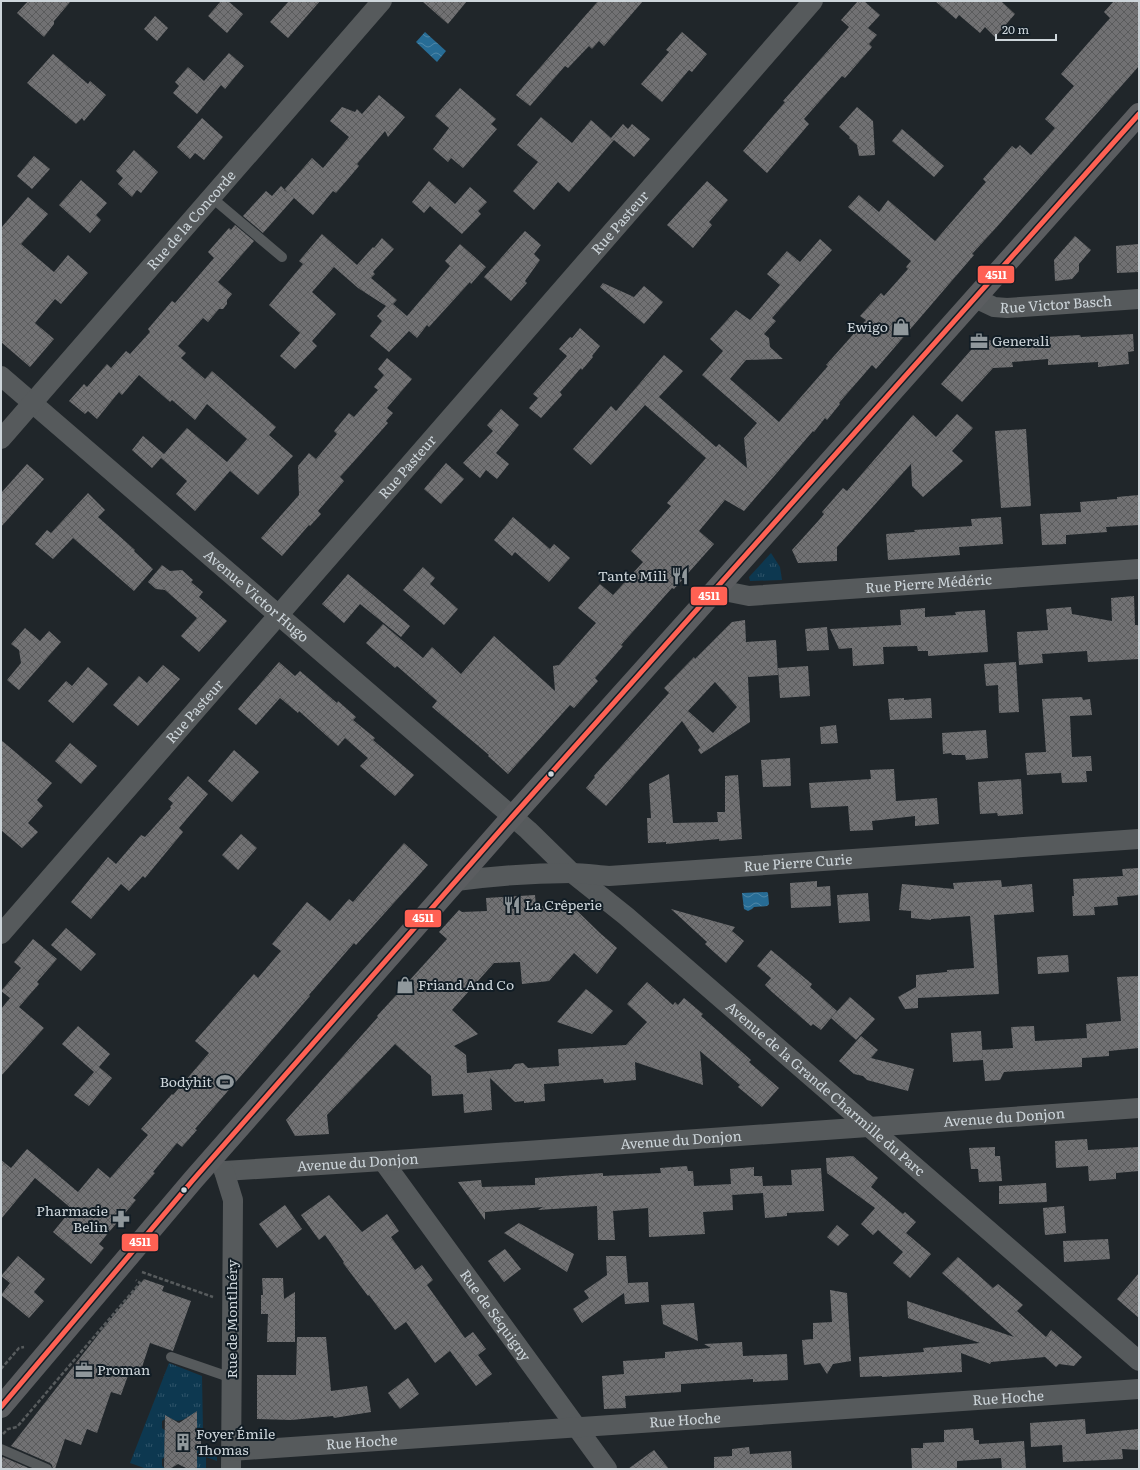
<svg xmlns="http://www.w3.org/2000/svg" width="1140" height="1470" font-family="Literata,serif">
  <style>
    .grass { fill: url(#grass-tufts) }
    .water { fill: url(#water-waves) }
    .building { fill: url(#building-cross-hatch); fill-rule: evenodd }
    .lines { fill: none; stroke-linecap: round; stroke-linejoin: round }
    .path { stroke: #575b5d; stroke-width: 2.5; stroke-dasharray: 4 2; stroke-linecap: butt }
    .lane { stroke: #565a5c; stroke-width: 10 }
    .street { stroke: #565a5c; stroke-width: 20 }
    .secondary { stroke: #5b5d60; stroke-width: 22 }
    .bus-1-casing { stroke: #121d25; stroke-width: 8 }
    .bus-1 { stroke: #ff6153; stroke-width: 5 }
    .bus-dot { fill: #cdd5da; stroke: #121d25; stroke-width: 1.5 }
    .labels { text-anchor: middle; stroke-width: 4; stroke-linejoin: round; paint-order: stroke }
    .street-label { font-size: 14px; fill: #cdd5da; stroke: #121d25 }
    .poi-label { font-size: 14px; fill: #cdd5da; stroke: #121d25; text-anchor: start }
    .line-badge { stroke: #121d25; stroke-width: 1.5 }
    .badge-label { font-size: 11px; text-anchor: middle; font-weight: bold; fill: #fff }
  </style>
  <defs>
    <pattern id="grass-tufts" width="24" height="20" patternUnits="userSpaceOnUse"><rect width="24" height="20" fill="#0d3850"/><path d="M3 7l-1-3M5 7V3M7 7l1-3M15 17l-1-3M17 17v-4M19 17l1-3" fill="none" stroke="#2f5469"/></pattern>
    <pattern id="water-waves" width="16" height="10" patternUnits="userSpaceOnUse"><rect width="16" height="10" fill="#276c95"/><path d="M0 5q4-4 8 0t8 0" fill="none" stroke="#4f87a8"/></pattern>
    <pattern id="building-cross-hatch" width="8" height="8" patternUnits="userSpaceOnUse"><rect width="8" height="8" fill="#717173"/><path d="M0 0l8 8M0 8l8-8" fill="none" stroke="#5a5b5c"/></pattern>
  </defs>
  <rect width="100%" height="100%" fill="#20262a"/>
  <g class="grass">
    <polygon points="771,553 780,567 782,580 750,581 749,577"/>
    <path d="M169,1363L202,1376L203,1432L201,1438L189,1416C181,1422 177,1422 168,1417L162,1421V1428L168,1433C163,1441 163,1446 168,1454L162,1459V1466L166,1469H147L130,1463Z"/>
    <polygon points="201,1446 207,1452 217,1452 217,1461 206,1457 206,1469 197,1469 197,1451"/>
  </g>
  <g class="water">
    <polygon points="425,32 446,51 437,62 416,42"/>
    <polygon points="767,892 768,893 769,904 767,906 754,907 752,909 748,911 744,909 742,893"/>
  </g>
  <g class="building">
    <polygon points="28,1 71,1 54,21 54,24 44,37 17,13"/>
    <polygon points="221,1 228,1 243,14 227,33 208,16"/>
    <polygon points="289,1 320,1 288,38 270,22"/>
    <polygon points="422,1 467,1 448,24"/>
    <polygon points="598,1 643,1 604,46 599,41 592,49 589,46 568,68 565,66 530,106 516,95"/>
    <polygon points="858,1 864,1 880,15 868,28 877,35 869,44 872,47 845,78 842,76 804,119 809,124 767,173 743,151 785,102 783,101 849,27 841,20"/>
    <polygon points="935,1 1001,1 1015,14 995,37 985,27 980,33 959,15 956,19"/>
    <polygon points="1114,1 1139,1 1139,66 994,230 972,254 974,255 876,369 872,365 839,403 840,404 827,420 825,418 814,432 813,431 744,511 725,500 699,531 714,544 674,589 672,588 621,645 623,646 595,678 598,681 574,708 570,705 508,774 488,756 489,755 432,707 437,701 397,666 395,668 366,643 383,624 423,658 432,647 461,674 494,636 555,691 553,666 559,665 596,623 578,608 600,584 613,595 643,562 631,551 671,506 667,503 706,458 645,405 591,465 573,449 611,406 616,411 664,355 683,371 659,397 716,447 719,444 747,468 744,438 757,423 702,375 723,351 710,339 736,310 750,320 780,285 767,274 787,251 800,262 820,239 832,250 772,318 776,321 764,334 769,338 770,347 783,359 746,360 730,379 779,422 828,366 826,365 866,320 860,316 881,293 884,296 908,269 906,267 911,261 848,207 859,195 879,212 888,200 935,241 986,182 983,179 1012,146 1016,149 1020,145 1031,155 1055,128 1045,119 1074,86 1061,74 1110,18 1104,12"/>
    <polygon points="155,16 168,28 157,41 144,29"/>
    <polygon points="682,32 707,54 692,72 689,70 662,102 641,84 669,52 666,50"/>
    <polygon points="229,53 244,66 225,89 221,85 197,114 173,93 179,86 175,82 188,67 204,81"/>
    <polygon points="53,54 88,84 90,81 106,95 84,121 82,118 76,124 27,83"/>
    <polygon points="460,88 496,119 491,124 497,129 463,168 451,158 448,162 433,149 449,128 435,116"/>
    <polygon points="379,95 405,117 388,137 385,131 357,164 359,166 336,193 333,191 313,215 294,198 263,233 243,216 266,191 272,196 281,186 288,193 284,190 312,158 323,168 349,137 330,121 342,107 355,112 357,109 362,114"/>
    <polygon points="857,107 873,121 875,155 859,156 857,145 849,138 850,137 839,127"/>
    <polygon points="541,117 572,143 591,120 611,138 623,124 628,129 632,124 650,139 634,157 614,140 569,192 558,182 534,210 513,191 538,162 517,145"/>
    <polygon points="202,118 223,137 204,160 195,153 190,159 177,147"/>
    <polygon points="902,129 944,166 934,177 892,141"/>
    <polygon points="134,150 158,172 141,193 137,190 132,197 118,184 123,178 116,171"/>
    <polygon points="34,156 50,169 32,189 17,176"/>
    <polygon points="81,180 107,203 96,215 101,220 90,233 59,205"/>
    <polygon points="429,181 455,204 470,187 487,202 478,211 481,214 462,234 430,206 424,213 412,202"/>
    <polygon points="707,181 728,200 709,222 712,225 693,248 667,225"/>
    <polygon points="28,197 48,214 21,244 54,272 68,255 88,273 61,304 55,299 35,323 54,339 30,367 1,342 1,228"/>
    <polygon points="235,225 254,241 218,282 232,294 227,300 227,304 223,309 219,309 208,322 203,318 178,346 186,353 181,358 205,379 212,371 276,427 269,435 293,456 258,495 230,471 195,511 176,494 187,481 161,458 152,468 132,450 143,436 164,454 187,428 227,462 247,439 207,404 195,420 172,400 170,402 139,375 122,395 119,392 97,419 88,411 85,414 69,401 84,384 87,387 107,364 111,368 126,351 130,354 150,332 148,329 172,301 175,303 214,258 208,252 229,228 231,230"/>
    <polygon points="525,231 541,245 534,254 540,260 525,281 527,283 511,301 484,277"/>
    <polygon points="322,234 357,265 373,247 374,248 382,238 394,249 373,272 375,274 371,278 397,300 393,304 407,316 450,266 445,261 460,244 486,267 471,284 470,282 429,327 427,325 417,338 409,331 389,352 370,336 382,321 377,316 386,306 358,288 334,267 312,292 336,314 312,341 317,346 295,369 280,356 300,333 269,305 303,264 299,261"/>
    <polygon points="1075,236 1091,250 1079,264 1079,271 1072,279 1055,281 1054,260"/>
    <polygon points="1139,244 1139,272 1117,273 1116,246"/>
    <polygon points="603,283 634,297 644,286 663,302 644,324 600,287"/>
    <polygon points="580,328 600,346 592,356 593,357 582,370 581,368 560,392 562,395 541,418 529,408 538,398 533,394 567,356 559,349 570,337 572,338"/>
    <polygon points="1133,334 1134,351 1128,352 1129,364 1098,367 1098,362 1048,365 1048,359 1012,362 1013,367 993,368 962,402 941,384 979,341 1080,335 1081,337"/>
    <polygon points="387,358 412,379 387,408 393,413 386,421 388,423 340,477 344,481 318,511 321,514 310,526 309,525 282,556 261,538 299,495 298,466 309,453 316,459 337,434 334,431 349,413 354,417 378,390 374,387 384,375 378,369"/>
    <polygon points="501,409 519,425 496,453 509,464 497,479 486,470 480,478 463,463 493,431 487,425"/>
    <polygon points="957,414 973,428 952,451 963,461 923,497 912,486 911,464 837,547 837,561 798,563 792,550 819,520 824,514 822,512 843,488 847,491 913,415 936,437"/>
    <polygon points="1026,429 1031,506 1001,508 995,431"/>
    <polygon points="446,463 464,479 441,504 424,489"/>
    <polygon points="27,464 44,479 1,527 1,493"/>
    <polygon points="88,493 105,510 98,517 135,550 134,551 153,569 134,591 73,538 53,559 35,544 47,530 51,533"/>
    <polygon points="1139,495 1139,525 1106,527 1107,532 1066,535 1066,544 1042,545 1040,514 1081,512 1080,502 1117,499 1117,497"/>
    <polygon points="513,517 550,549 554,544 570,558 549,582 515,552 512,556 494,540"/>
    <polygon points="1001,517 1003,544 959,547 960,555 888,560 886,534 915,532 914,530 972,526 971,519"/>
    <polygon points="162,565 170,571 182,570 193,580 191,582 203,592 199,597 227,621 199,652 181,636 197,618 165,590 156,589 148,582"/>
    <polygon points="423,567 435,578 430,584 458,609 444,625 403,590"/>
    <polygon points="348,574 410,626 401,637 360,604 344,623 322,604"/>
    <polygon points="1134,596 1135,625 1139,625 1139,659 1088,662 1087,651 1042,654 1043,663 1019,665 1017,632 1048,630 1046,609 1071,607 1072,614 1112,621 1111,598"/>
    <polygon points="925,608 925,617 956,615 955,612 985,610 988,652 928,656 928,651 918,651 917,646 883,647 884,664 853,666 852,648 839,649 830,629 901,625 900,610"/>
    <path d="M745,620L746,642L776,640L778,675L748,677L750,722L701,754L698,750L700,747L682,721L606,806L586,788L595,777L594,776L669,693L664,688L694,657L695,659L732,622ZM715,682L737,707L713,733L688,711Z"/>
    <polygon points="827,627 829,650 807,651 805,629"/>
    <polygon points="25,628 40,641 49,631 61,642 19,690 7,680 21,663 19,650 11,644"/>
    <polygon points="279,662 295,676 300,671 337,703 338,701 356,717 353,720 375,738 373,740 414,775 395,796 360,766 368,758 345,738 338,746 299,711 298,713 280,698 256,725 238,709"/>
    <polygon points="1016,662 1019,712 999,713 998,685 986,686 984,664"/>
    <polygon points="163,665 180,679 138,726 113,705 139,676 147,683"/>
    <polygon points="808,666 810,696 780,698 778,668"/>
    <polygon points="88,667 108,684 73,723 48,701 66,681 72,686"/>
    <polygon points="1082,697 1083,700 1090,699 1092,715 1070,716 1072,757 1091,756 1092,771 1086,771 1087,782 1062,783 1061,773 1027,775 1025,753 1046,752 1042,699"/>
    <polygon points="904,698 904,700 931,698 932,718 890,720 888,699"/>
    <polygon points="836,725 838,743 821,744 820,727"/>
    <polygon points="986,730 988,758 966,760 965,755 952,755 951,753 943,754 942,733"/>
    <polygon points="1,740 52,783 37,800 43,806 28,823 38,832 22,848 1,830"/>
    <polygon points="70,743 97,766 81,784 55,761"/>
    <polygon points="234,750 259,772 232,802 208,781"/>
    <polygon points="790,758 791,786 763,787 761,760"/>
    <polygon points="894,769 896,801 937,798 939,824 915,826 915,816 872,821 873,830 850,831 848,806 811,808 809,783 871,779 870,770"/>
    <polygon points="669,774 673,823 718,822 717,812 725,812 725,776 738,775 742,839 719,841 719,839 666,844 666,842 648,843 647,818 651,818 649,784"/>
    <polygon points="188,776 208,794 179,828 183,832 145,878 143,876 129,891 121,884 91,919 71,902 108,857 116,864 141,835 145,837 171,808 170,807 173,803 168,799"/>
    <polygon points="1021,779 1023,814 998,816 997,813 980,814 978,782"/>
    <polygon points="241,834 257,848 238,870 222,855"/>
    <polygon points="404,843 428,865 356,945 354,943 309,995 310,996 195,1129 197,1130 182,1147 177,1143 153,1172 155,1173 133,1198 136,1200 99,1244 104,1248 91,1264 53,1232 72,1209 35,1178 1,1219 1,1160 11,1168 27,1149 78,1192 98,1168 110,1178 148,1135 141,1129 172,1094 173,1095 209,1053 195,1041 254,974 258,978 281,951 272,944 307,902 330,921 349,899 353,902"/>
    <polygon points="1139,868 1139,895 1117,897 1118,905 1094,907 1095,915 1073,916 1072,896 1074,896 1073,879 1123,876 1122,869"/>
    <polygon points="1001,880 1002,887 1032,884 1034,912 994,915 999,994 918,998 918,1008 905,1009 898,997 916,987 916,975 947,972 947,970 974,968 970,916 931,919 931,920 911,918 911,911 899,910 902,884 954,889 953,883"/>
    <polygon points="817,881 817,887 830,886 831,906 791,908 790,883"/>
    <polygon points="868,893 870,921 839,923 837,895"/>
    <polygon points="535,895 536,907 570,904 600,933 617,948 597,974 574,953 549,981 522,984 520,962 494,963 452,1010 478,1034 454,1046 466,1055 467,1073 511,1069 515,1064 523,1063 528,1068 559,1066 558,1049 626,1045 647,1022 627,1004 647,982 673,1005 675,1002 678,1005 684,998 703,1014 701,1016 751,1060 749,1062 779,1088 762,1107 738,1087 740,1085 700,1051 703,1085 635,1062 636,1080 604,1083 603,1079 544,1084 545,1101 524,1103 524,1101 515,1102 490,1078 492,1110 464,1113 463,1094 432,1096 431,1076 395,1044 327,1115 329,1134 295,1136 286,1120 378,1017 377,1016 388,1004 447,939 439,932 459,910 462,912 487,911 486,898"/>
    <polygon points="671,909 735,927 732,931 744,941 726,963 705,944 707,942"/>
    <polygon points="66,928 96,954 81,971 51,945"/>
    <polygon points="33,939 57,959 37,982 39,984 19,1007 44,1028 1,1076 1,1009 10,998 1,991 21,968 14,962"/>
    <polygon points="771,950 812,984 810,987 837,1011 821,1030 813,1024 811,1026 772,992 765,985 771,978 757,966"/>
    <polygon points="1068,955 1069,972 1038,974 1037,957"/>
    <polygon points="1139,976 1139,1048 1109,1051 1109,1056 1082,1058 1082,1067 1004,1072 1000,1080 985,1081 982,1050 1013,1048 1011,1027 1034,1026 1035,1041 1087,1038 1086,1024 1121,1021 1117,977"/>
    <polygon points="586,989 613,1011 592,1034 557,1022"/>
    <polygon points="850,997 875,1019 856,1040 831,1018"/>
    <polygon points="78,1026 110,1054 99,1067 112,1078 89,1106 74,1095 94,1072 62,1044"/>
    <polygon points="981,1031 983,1060 953,1062 951,1033"/>
    <polygon points="861,1036 878,1050 871,1058 914,1069 908,1091 867,1080 863,1076 854,1074 839,1061"/>
    <polygon points="1087,1139 1088,1150 1139,1147 1139,1171 1116,1173 1116,1179 1089,1181 1088,1166 1056,1168 1055,1141"/>
    <polygon points="995,1147 995,1156 1000,1156 1002,1181 979,1182 978,1169 971,1169 969,1148"/>
    <polygon points="853,1156 878,1178 871,1187 903,1214 905,1212 916,1222 906,1233 931,1254 910,1278 893,1263 903,1252 878,1230 873,1235 861,1224 875,1208 827,1173 826,1158"/>
    <polygon points="687,1166 688,1171 693,1171 694,1186 731,1184 730,1169 754,1167 754,1176 762,1176 763,1186 792,1185 791,1170 821,1168 824,1211 787,1213 787,1216 765,1218 763,1193 732,1195 732,1191 733,1210 703,1212 705,1234 649,1237 648,1208 613,1211 615,1240 598,1240 597,1206 538,1210 543,1207 485,1212 485,1220 458,1182 481,1180 482,1187 535,1185 535,1178 603,1173 603,1176 661,1173 660,1168"/>
    <polygon points="1046,1183 1047,1202 999,1204 999,1186"/>
    <polygon points="329,1195 362,1232 387,1214 399,1231 391,1237 415,1270 422,1265 433,1280 427,1285 465,1338 473,1332 486,1349 478,1355 492,1374 476,1386 450,1351 435,1363 406,1322 395,1330 369,1295 368,1296 343,1263 344,1262 325,1235 319,1240 301,1215"/>
    <polygon points="285,1205 302,1229 277,1248 259,1224"/>
    <polygon points="1064,1206 1066,1233 1045,1235 1043,1208"/>
    <polygon points="519,1223 574,1254 567,1272 504,1233"/>
    <polygon points="837,1225 849,1235 838,1246 827,1237"/>
    <polygon points="1108,1239 1110,1259 1064,1262 1063,1241"/>
    <polygon points="505,1249 521,1269 504,1282 488,1261"/>
    <polygon points="18,1256 45,1279 34,1292 44,1301 29,1318 1,1295 10,1283 1,1276"/>
    <polygon points="606,1256 626,1256 628,1283 648,1282 649,1302 625,1304 624,1293 582,1323 573,1309 589,1298 584,1291 607,1275"/>
    <polygon points="958,1257 993,1288 998,1284 1023,1305 1017,1311 1046,1337 1051,1330 1082,1357 1074,1366 1059,1364 1056,1367 1045,1357 991,1362 990,1364 961,1353 962,1372 882,1377 882,1376 860,1377 859,1357 924,1352 923,1348 980,1343 908,1318 907,1301 1014,1337 942,1273"/>
    <polygon points="1139,1273 1139,1318 1117,1299"/>
    <polygon points="262,1278 283,1278 284,1299 295,1292 295,1342 267,1342 268,1314 261,1314 261,1295 263,1295"/>
    <polygon points="144,1279 164,1286 162,1291 191,1301 173,1351 150,1343 141,1370 131,1367 121,1395 111,1392 97,1433 87,1429 81,1445 65,1439 55,1469 53,1469 52,1465 50,1463 11,1446 105,1326"/>
    <polygon points="830,1290 847,1293 851,1361 833,1364 827,1374 820,1363 804,1365 802,1340 813,1339 813,1323 832,1322"/>
    <polygon points="694,1303 698,1341 663,1324 661,1305"/>
    <polygon points="297,1337 326,1337 331,1391 367,1386 371,1412 334,1418 333,1416 291,1420 257,1419 257,1375 296,1375"/>
    <polygon points="742,1342 743,1356 787,1354 788,1380 753,1382 753,1379 681,1384 681,1392 625,1396 626,1408 604,1409 602,1376 624,1374 623,1361 665,1358 665,1352 711,1348 704,1344"/>
    <polygon points="408,1378 419,1394 400,1409 388,1393"/>
    <polygon points="197,1411 197,1431 201,1438 201,1446 197,1451 197,1469 188,1469 178,1464 170,1469 164,1469 165,1415 179,1423"/>
    <polygon points="1085,1419 1086,1434 1139,1429 1139,1450 1122,1449 1123,1459 1063,1462 1062,1445 1031,1447 1030,1423"/>
    <polygon points="973,1428 974,1440 979,1440 979,1444 1024,1441 1026,1469 1002,1469 1001,1458 957,1461 957,1469 912,1469 911,1448 923,1448 923,1443 944,1442 944,1430"/>
    <polygon points="749,1447 750,1454 791,1451 792,1469 714,1469 714,1457 732,1456 732,1449"/>
    <polygon points="654,1450 669,1469 628,1469"/>
    <polygon points="3,1457 31,1469 1,1469 1,1459"/>
  </g>
  <g class="lines">
    <g class="path">
      <polyline points="142,1272 213,1297"/>
      <polyline points="1,1369 19,1348 24,1347"/>
      <polyline points="3,1434 8,1429 17,1427 140,1283 136,1280"/>
    </g>
    <g class="lane">
      <polyline points="211,197 282,257"/>
      <polyline points="171,1357 232,1378"/>
      <polyline points="1,1449 47,1469"/>
    </g>
    <g class="street">
      <path id="s1" d="M975,298L994,307L1007,308L1139,299"/>
      <path id="s2" d="M1,376L528,830L572,873L626,916L1139,1361"/>
      <path id="s3" d="M1,439L382,1"/>
      <path id="s4" d="M719,586L729,592L749,596L1139,569"/>
      <path id="s5" d="M456,881C494,876 533,873 571,873C584,873 596,875 609,876L1139,839"/>
      <path id="s6" d="M1,934L813,1"/>
      <path id="s7" d="M383,1161L607,1469"/>
      <path id="s8" d="M224,1171L383,1161L1139,1108"/>
      <polyline points="224,1171 233,1200 231,1469"/>
      <path id="s9" d="M231,1451L1139,1389"/>
    </g>
    <polyline class="secondary" points="1,1407 193,1180 512,817 719,586 1139,114"/>
    <g class="bus-1-casing">
      <polyline id="bus-1" points="1,1407 193,1180 512,817 1139,114"/>
    </g>
    <use href="#bus-1" class="bus-1"/>
  </g>
  <defs>
    <g id="shop-bare" transform="scale(1.38)"><path d="M-5-2.5h2.3a2.7 3.5 0 0 1 5.4 0H5L5.5 6h-11ZM-1.5-2.5h3a1.5 2.3 0 0 0-3 0Z" fill="#90989c" stroke="#121d25" stroke-width="2.5" paint-order="stroke"/></g>
    <g id="office-bare" transform="scale(1.38)"><path d="M-6-3h4V-5.5h4V-3h4V5H-6ZM-1-4.5V-3h2v-1.5ZM-6 0V1H6V0Z" fill="#90989c" stroke="#121d25" stroke-width="2.5" paint-order="stroke"/></g>
    <g id="restaurant-bare" transform="scale(1.38)"><path d="M-5-6h1v4h1v-4h1v4h1v-4h1v5L-1.5 .5V6h-2V.5L-5-1ZM5-6V6H3V1.5H1.5Q1.5-4 5-6Z" fill="#90989c" stroke="#121d25" stroke-width="2.5" paint-order="stroke"/></g>
    <g id="stadium-bare" transform="scale(1.38)"><path d="M0-5a6.5 5 0 1 0 0 10a6.5 5 0 1 0 0-10ZM-3.5-1.8h7v3.6h-7Z" fill="#90989c" stroke="#121d25" stroke-width="2.5" paint-order="stroke"/></g>
    <g id="pharmacy-bare" transform="scale(1.38)"><path d="M-2-6h4v4h4v4h-4v4h-4v-4h-4v-4h4Z" fill="#90989c" stroke="#121d25" stroke-width="2.5" paint-order="stroke"/></g>
    <g id="building-bare" transform="scale(1.38)"><path d="M-4-6H4V6H1V3H-1V6H-4ZM-2.5-4.3h1.7v1.8h-1.7ZM.8-4.3h1.7v1.8H.8ZM-2.5-1h1.7V.8h-1.7ZM.8-1h1.7V.8H.8Z" fill="#90989c" stroke="#121d25" stroke-width="2.5" paint-order="stroke"/></g>
  </defs>
  <g fill-rule="evenodd">
    <use href="#shop-bare" x="901" y="327"/>
    <use href="#office-bare" x="979" y="341"/>
    <use href="#restaurant-bare" x="680" y="576"/>
    <use href="#restaurant-bare" x="512" y="905"/>
    <use href="#shop-bare" x="405" y="985"/>
    <use href="#stadium-bare" x="225" y="1082"/>
    <use href="#pharmacy-bare" x="121" y="1219"/>
    <use href="#office-bare" x="84" y="1370"/>
    <use href="#building-bare" x="183" y="1442"/>
  </g>
  <g class="bus-dot">
    <circle cx="551" cy="774" r="3.5"/>
    <circle cx="184" cy="1190" r="3.5"/>
  </g>
  <g class="labels">
    <g class="street-label">
      <text dy="5" stroke="none"><textPath href="#s3" startOffset="290">Rue de la Concorde</textPath></text>
      <text dy="5" stroke="none"><textPath href="#s6" startOffset="943">Rue Pasteur</textPath></text>
      <text dy="5" stroke="none"><textPath href="#s1" startOffset="83">Rue Victor Basch</textPath></text>
      <text dy="5" stroke="none"><textPath href="#s6" startOffset="619">Rue Pasteur</textPath></text>
      <text dy="5" stroke="none"><textPath href="#s4" startOffset="212">Rue Pierre Médéric</textPath></text>
      <text dy="5" stroke="none"><textPath href="#s2" startOffset="337">Avenue Victor Hugo</textPath></text>
      <text dy="5" stroke="none"><textPath href="#s6" startOffset="295">Rue Pasteur</textPath></text>
      <text dy="5" stroke="none"><textPath href="#s5" startOffset="343">Rue Pierre Curie</textPath></text>
      <text dy="5" stroke="none"><textPath href="#s2" startOffset="1090">Avenue de la Grande Charmille du Parc</textPath></text>
      <text dy="5" stroke="none"><textPath href="#s8" startOffset="782">Avenue du Donjon</textPath></text>
      <text dy="5" stroke="none"><textPath href="#s8" startOffset="458">Avenue du Donjon</textPath></text>
      <text dy="5" stroke="none"><textPath href="#s8" startOffset="134">Avenue du Donjon</textPath></text>
      <text dy="5" stroke="none"><textPath href="#s7" startOffset="191">Rue de Séquigny</textPath></text>
      <text transform="translate(232 1319) rotate(-90)" y="5">Rue de Montlhéry</text>
      <text dy="5" stroke="none"><textPath href="#s9" startOffset="779">Rue Hoche</textPath></text>
      <text dy="5" stroke="none"><textPath href="#s9" startOffset="455">Rue Hoche</textPath></text>
      <text dy="5" stroke="none"><textPath href="#s9" startOffset="131">Rue Hoche</textPath></text>
    </g>
    <g class="poi-label">
      <text x="888" y="332" text-anchor="end">Ewigo</text>
      <text x="992" y="346">Generali</text>
      <text x="667" y="581" text-anchor="end">Tante Mili</text>
      <text x="525" y="910">La Crêperie</text>
      <text x="418" y="990">Friand And Co</text>
      <text x="212" y="1087" text-anchor="end">Bodyhit</text>
      <text x="108" y="1216" text-anchor="end">Pharmacie<tspan x="108" dy="16">Belin</tspan></text>
      <text x="97" y="1375">Proman</text>
      <text x="196" y="1439">Foyer Émile<tspan x="196" dy="16">Thomas</tspan></text>
    </g>
  </g>
  <g class="line-badge">
    <rect x="977" y="265" width="38" height="19" rx="4" fill="#ff6153"/>
    <rect x="690" y="586" width="38" height="20" rx="4" fill="#ff6153"/>
    <rect x="404" y="909" width="38" height="19" rx="4" fill="#ff6153"/>
    <rect x="121" y="1233" width="38" height="19" rx="4" fill="#ff6153"/>
  </g>
  <g class="badge-label">
    <text x="996" y="279">4511</text>
    <text x="709" y="600">4511</text>
    <text x="423" y="922">4511</text>
    <text x="140" y="1246">4511</text>
  </g>
  <rect width="1140" height="1470" fill="none" stroke="#cdd5da" stroke-width="4"/>
  <path d="M996 34v6h60v-6" fill="none" stroke="#cdd5da" stroke-width="2"/>
  <text x="1002" y="34" font-size="12" fill="#cdd5da" stroke="#121d25" stroke-width="3" paint-order="stroke">20 m</text>
</svg>
